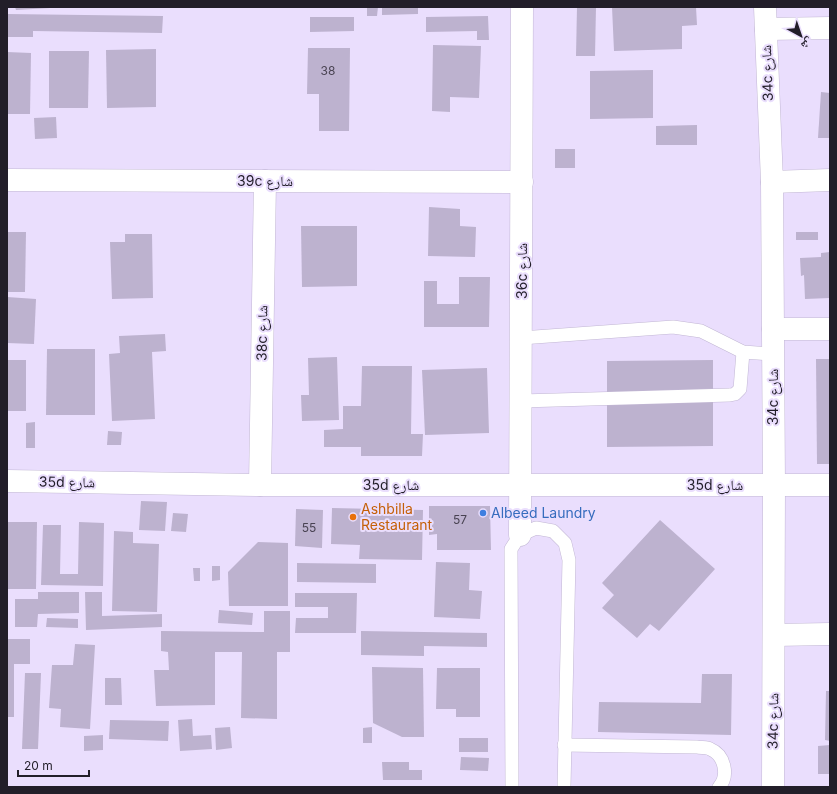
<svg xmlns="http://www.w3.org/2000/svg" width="837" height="794" font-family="Inter,'Noto Naskh Arabic',sans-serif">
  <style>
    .building { fill: #bdb2cf }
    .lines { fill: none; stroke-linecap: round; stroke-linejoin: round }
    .lane-casing { stroke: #c2b7d4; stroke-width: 14 }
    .street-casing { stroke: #c2b7d4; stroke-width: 23 }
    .lane { stroke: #fff; stroke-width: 13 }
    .street { stroke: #fff; stroke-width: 22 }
    .shop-dot { fill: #3f7fe0; stroke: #eadefd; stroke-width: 1.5 }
    .food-dot { fill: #e8710a; stroke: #eadefd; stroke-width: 1.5 }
    .labels { text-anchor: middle; stroke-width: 4; stroke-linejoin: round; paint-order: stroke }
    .number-label { font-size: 12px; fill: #494352 }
    .street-label { font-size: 14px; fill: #221e29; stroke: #eadefd }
    .food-label { font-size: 14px; fill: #c56008; stroke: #eadefd; text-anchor: start }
    .shop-label { font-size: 14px; fill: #366cbe; stroke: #eadefd; text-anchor: start }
  </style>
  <rect width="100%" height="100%" fill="#eadefd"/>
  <g class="building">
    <polygon points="15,7 50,7 50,8 16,10"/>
    <polygon points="367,7 378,7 377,16 367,16"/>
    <polygon points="382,7 418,7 418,14 382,15"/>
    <polygon points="577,7 596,7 595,56 576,56"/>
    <polygon points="612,7 696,7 697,25 682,26 682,49 614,51"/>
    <polygon points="7,14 163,16 162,33 33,31 33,37 7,37"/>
    <polygon points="488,16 489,40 477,40 477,31 426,32 426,17"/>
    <polygon points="310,17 354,17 354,31 310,32"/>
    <polygon points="433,45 481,46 479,98 450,97 450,112 432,111"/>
    <polygon points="308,48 350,48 349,131 319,131 319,94 307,94"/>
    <polygon points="156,49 156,107 107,108 106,50"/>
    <polygon points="49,51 89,51 88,108 49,108"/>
    <polygon points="7,52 31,53 30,114 7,114"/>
    <polygon points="653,70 653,118 590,119 590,71"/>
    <polygon points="821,92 830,93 830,138 818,138"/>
    <polygon points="56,117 57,138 35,139 34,118"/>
    <polygon points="697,125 697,145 656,145 656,126"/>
    <rect x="555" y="149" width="20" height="19"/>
    <polygon points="429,207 460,209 460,226 476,227 475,257 428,256"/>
    <polygon points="301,226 357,226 357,286 302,287"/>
    <polygon points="7,232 26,232 25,292 7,292"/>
    <rect x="796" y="232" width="22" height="8"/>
    <polygon points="125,234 152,234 153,298 112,299 110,242 125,242"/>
    <polygon points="830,252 830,298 805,299 804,275 801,276 800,258 821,257 821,253"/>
    <polygon points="459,277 490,277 489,327 424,327 424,281 437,281 437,304 459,304"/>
    <polygon points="7,297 36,299 34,344 7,343"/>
    <polygon points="165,334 166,351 152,352 155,419 112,421 109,354 120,353 119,336"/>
    <polygon points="47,349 95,349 95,415 46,415"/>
    <polygon points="337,357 339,420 302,421 301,395 309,395 308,358"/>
    <polygon points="816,359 830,359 830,464 817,464"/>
    <rect x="7" y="360" width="19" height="51"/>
    <polygon points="713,360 713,446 607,447 607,361"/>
    <polygon points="362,366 412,366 411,434 423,434 422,456 361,456 361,447 324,447 324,430 343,429 343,406 361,406"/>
    <polygon points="487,368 489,433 425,435 422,370"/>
    <polygon points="35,422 35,448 26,448 26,423"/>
    <polygon points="108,431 122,432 121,445 107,445"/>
    <polygon points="141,501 167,502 165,531 139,530"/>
    <polygon points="429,506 490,506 491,550 437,550 437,534 429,535"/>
    <polygon points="332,508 423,510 422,560 359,559 360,545 331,544"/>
    <polygon points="296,509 323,510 322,548 295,546"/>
    <polygon points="173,513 188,514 186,532 171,531"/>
    <polygon points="660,520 715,569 659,631 650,624 637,638 602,608 614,595 602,583"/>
    <polygon points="7,522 37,522 36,589 7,589"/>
    <polygon points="79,522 104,523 103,586 41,585 43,525 61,525 60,574 78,574"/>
    <polygon points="114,531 133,532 133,543 159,544 157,612 112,611"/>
    <polygon points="258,542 288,543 288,606 229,606 228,572"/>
    <polygon points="436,562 470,563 469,590 482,591 480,619 434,617"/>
    <polygon points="297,563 376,564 376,583 297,582"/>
    <polygon points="212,566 220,566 220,580 212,581"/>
    <polygon points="193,568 200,568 200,581 194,581"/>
    <polygon points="38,592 79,592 79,613 38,614 37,627 15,627 15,599 38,599"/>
    <polygon points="85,592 102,592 102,616 162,614 162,627 86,630"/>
    <polygon points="295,593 357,593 356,633 295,633 296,618 328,618 328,607 295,607"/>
    <polygon points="219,610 253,613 252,625 218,623"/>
    <polygon points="264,611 290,611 290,652 277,652 277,719 241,718 242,652 215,652 215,705 156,706 154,670 169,670 168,652 161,651 161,631 264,632"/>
    <polygon points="47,618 78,619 78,628 46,627"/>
    <polygon points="361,631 487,633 487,647 424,646 424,656 361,655"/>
    <polygon points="7,639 30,639 30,664 14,664 14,717 7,717"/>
    <polygon points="75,644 95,645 90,729 60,727 61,709 49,708 52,665 73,665"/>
    <polygon points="372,667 423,668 424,737 402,737 373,723"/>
    <polygon points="437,668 480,668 480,717 456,717 456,709 436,709"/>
    <polygon points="25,673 41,673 38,749 22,749"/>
    <polygon points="702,674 732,674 731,735 598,732 599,702 701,703"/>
    <polygon points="105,678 121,678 122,705 105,705"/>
    <polygon points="826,691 830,691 830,741 825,740"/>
    <polygon points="192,719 193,736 211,735 212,749 180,751 178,720"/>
    <polygon points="110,720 169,721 168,741 109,739"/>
    <polygon points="230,727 232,748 216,750 215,728"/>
    <polygon points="372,727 372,743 363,743 363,728"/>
    <polygon points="103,735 103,750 84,751 84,736"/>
    <rect x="459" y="738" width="29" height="14"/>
    <polygon points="830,745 830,774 818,774 818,746"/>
    <polygon points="461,757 489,758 488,771 460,770"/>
    <polygon points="382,762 409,762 409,770 422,770 422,780 383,780"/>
  </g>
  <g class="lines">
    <g class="lane-casing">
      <g id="lane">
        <polyline points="521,338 673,327 701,331 743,352 773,354"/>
        <polyline points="521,401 730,395 735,394 740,389 743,352"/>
        <path d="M564,745L697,747C701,748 707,747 710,749C725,755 729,776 719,787"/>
        <polyline points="512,787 511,549 520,535 536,528 553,531 565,543 569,560 564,787"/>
      </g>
    </g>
    <g class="street-casing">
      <g id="street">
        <polyline points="765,7 772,182 774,485 773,787"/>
        <polyline points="766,29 830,28"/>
        <polyline points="7,180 522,182"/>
        <polyline points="772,182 830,180"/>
        <polyline points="773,329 830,329"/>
        <polyline points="7,481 260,485 830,485"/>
        <polyline points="260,485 265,181"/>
        <polyline points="520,535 522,7"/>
        <polyline points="774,635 830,634"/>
      </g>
    </g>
    <use href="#lane" class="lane"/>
    <use href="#street" class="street"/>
  </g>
  <circle class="shop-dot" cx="483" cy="513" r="4"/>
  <circle class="food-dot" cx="353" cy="517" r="4"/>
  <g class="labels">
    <g class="number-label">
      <text x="328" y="75">38</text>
      <text x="460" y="524">57</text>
      <text x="309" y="532">55</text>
    </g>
    <g class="street-label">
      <text transform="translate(767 73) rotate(-92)" y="5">34c شارع</text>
      <text x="265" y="186">39c شارع</text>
      <text transform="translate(522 271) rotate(-90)" y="5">36c شارع</text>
      <text transform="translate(262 333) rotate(-89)" y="5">38c شارع</text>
      <text transform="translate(773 397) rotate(-90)" y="5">34c شارع</text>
      <text transform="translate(67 482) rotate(1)" y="5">35d شارع</text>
      <text x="391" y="490">35d شارع</text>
      <text x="715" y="490">35d شارع</text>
      <text transform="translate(773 721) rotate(-89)" y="5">34c شارع</text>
    </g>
    <g class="food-label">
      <text x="361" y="514">Ashbilla<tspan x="361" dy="16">Restaurant</tspan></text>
    </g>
    <g class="shop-label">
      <text x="491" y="518">Albeed Laundry</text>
    </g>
  </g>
  <rect width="837" height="794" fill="none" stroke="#221e29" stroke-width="16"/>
  <g transform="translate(801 36) rotate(140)" stroke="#eadefd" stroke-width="3" paint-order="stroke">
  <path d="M0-3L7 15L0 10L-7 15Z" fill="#221e29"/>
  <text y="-6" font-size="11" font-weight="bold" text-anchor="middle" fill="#221e29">ش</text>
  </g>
  <path d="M18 770v6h71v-6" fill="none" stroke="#221e29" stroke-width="2"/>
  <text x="24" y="770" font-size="12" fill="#221e29" stroke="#eadefd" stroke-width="3" paint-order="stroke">20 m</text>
</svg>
